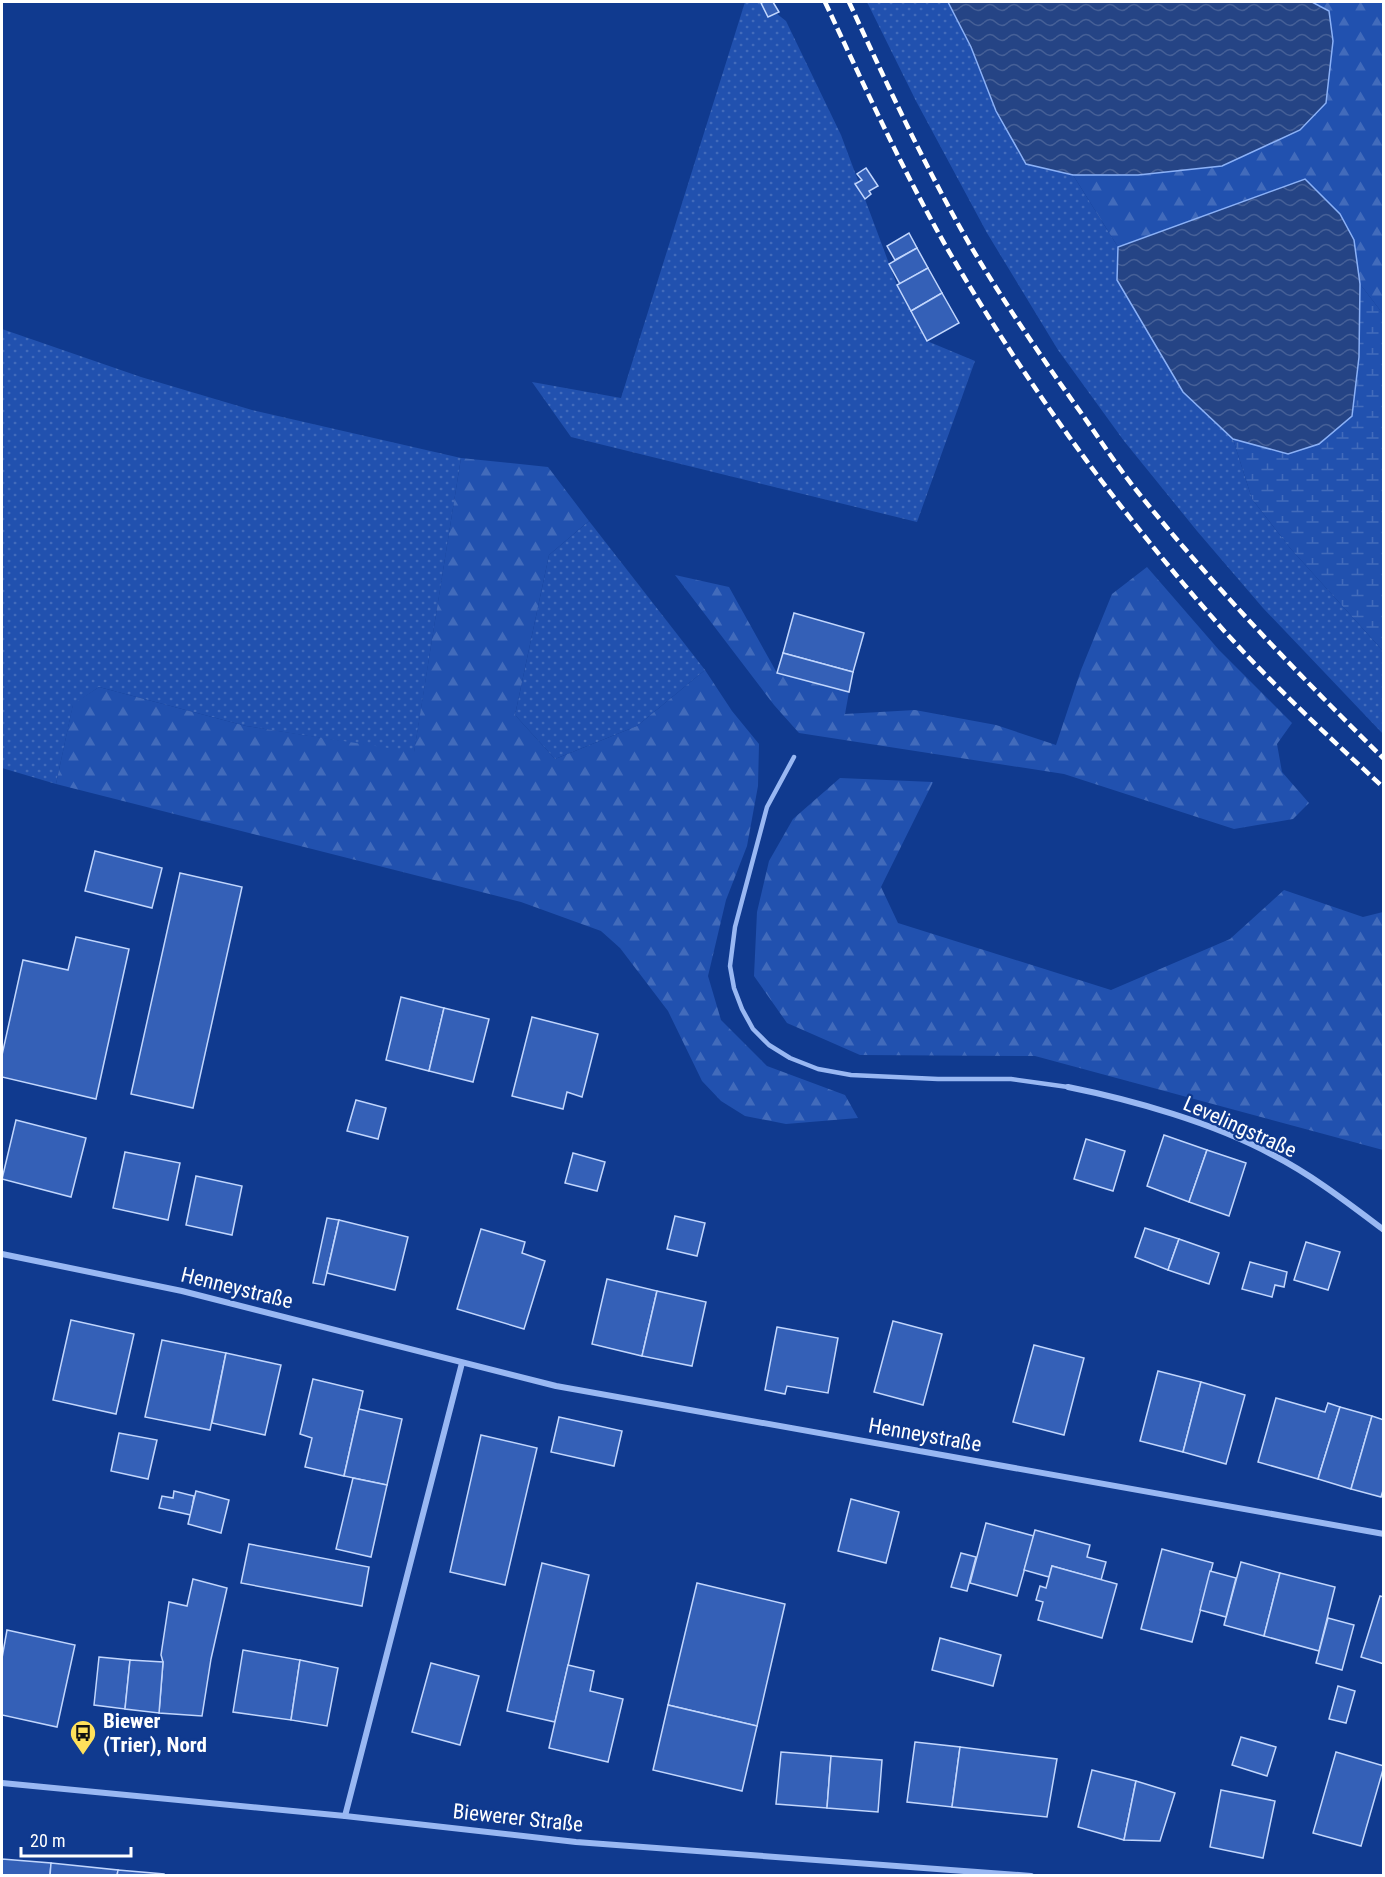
<svg xmlns="http://www.w3.org/2000/svg" width="1385" height="1877" font-family="'Roboto Condensed',sans-serif">
  <style>
    .grass { fill: url(#grass-dots) }
    .forest { fill: url(#forest-firs) }
    .wetland { fill: url(#wetland-marsh) }
    .water { fill: url(#water-waves); stroke: #8bb1f7; stroke-width: 1.5 }
    .building { fill: #3460b7; stroke: #c1d6fd; stroke-width: 1.5 }
    .lines { fill: none; stroke-linecap: round; stroke-linejoin: round }
    .service { stroke: #99b8f3; stroke-width: 4.5 }
    .minor { stroke: #99b8f3; stroke-width: 6 }
    .rail { stroke: #fff; stroke-width: 4.5; stroke-dasharray: 10 4.5; stroke-linecap: butt }
    .labels { text-anchor: middle; stroke-width: 4.5; stroke-linejoin: round; paint-order: stroke }
    .street-label { font-size: 21px; fill: #fff; stroke: #103a8f }
    .poi-label { font-size: 21px; font-weight: bold; fill: #fff; stroke: #103a8f; text-anchor: start }
  </style>
  <defs>
    <pattern id="grass-dots" width="8" height="8" patternUnits="userSpaceOnUse" patternTransform="scale(1.5)"><rect width="8" height="8" fill="#2151af"/><path d="M2 2h.1M6 6h.1" fill="none" stroke="#426bbb" stroke-width="1.8" stroke-linecap="round"/></pattern>
    <pattern id="forest-firs" width="22" height="20" patternUnits="userSpaceOnUse" patternTransform="scale(1.5)"><rect width="22" height="20" fill="#2151af"/><path d="M5 1l3.5 6h-7zM16 11l3.5 6h-7z" fill="#426bbb"/></pattern>
    <pattern id="wetland-marsh" width="20" height="14" patternUnits="userSpaceOnUse" patternTransform="scale(1.5)"><rect width="20" height="14" fill="#2151af"/><path d="M1 5h8M5 5V1M11 12h8M15 12V8" fill="none" stroke="#426bbb"/></pattern>
    <pattern id="water-waves" width="16" height="10" patternUnits="userSpaceOnUse" patternTransform="scale(1.5)"><rect width="16" height="10" fill="#254485"/><path d="M0 5q4-4 8 0t8 0" fill="none" stroke="#466097"/></pattern>
  </defs>
  <rect width="100%" height="100%" fill="#103a8f"/>
  <g class="grass">
    <polygon points="745,2 762,2 786,21 841,135 897,285 927,341 975,361 917,522 571,437 532,382 621,398"/>
    <polygon points="867,2 948,2 1036,166 1073,175 1118,247 1117,280 1183,392 1233,439 1252,499 1290,548 1383,651 1383,734 1263,608 1197,531 1124,441 1058,350 987,233 916,101"/>
    <polygon points="2,329 141,377 252,410 461,458 414,753 246,726 99,687 73,705 56,784 2,768"/>
    <polygon points="589,521 705,670 637,726 555,759 515,715 549,555"/>
  </g>
  <g class="forest">
    <polygon points="1312,2 1383,2 1383,314 1360,284 1354,240 1340,214 1305,179 1118,247 1073,175 1138,175 1326,103 1333,41 1329,11"/>
    <polygon points="461,458 548,467 589,521 549,555 515,715 555,759 637,726 705,670 732,711 759,744 758,786 747,846 726,900 708,976 721,1020 767,1066 845,1095 858,1118 786,1124 745,1116 721,1101 702,1081 668,1011 620,948 601,931 521,902 56,784 73,704 99,687 246,726 414,752"/>
    <polygon points="1147,567 1219,650 1292,723 1277,744 1282,772 1309,803 1293,819 1234,829 1064,774 799,733 774,705 675,575 729,587 777,673 849,692 845,714 915,710 996,725 1056,745 1081,670 1112,594"/>
    <polygon points="840,778 933,782 881,887 898,923 1111,990 1230,939 1284,890 1363,917 1383,912 1383,1150 1035,1056 860,1055 787,1023 754,976 757,912 769,861 793,819"/>
  </g>
  <polygon class="wetland" points="1360,284 1383,314 1383,651 1290,548 1252,499 1233,439 1288,454 1359,357"/>
  <g class="water">
    <polygon points="948,2 1312,2 1329,11 1333,41 1326,103 1300,130 1222,166 1138,175 1073,175 1026,164 996,111 971,47"/>
    <polygon points="1305,179 1340,214 1354,240 1360,284 1359,357 1352,416 1319,444 1288,454 1233,439 1183,392 1117,280 1118,247"/>
  </g>
  <g class="building">
    <polygon points="764,2 773,2 779,12 768,17 761,3"/>
    <polygon points="866,168 878,186 869,191 871,194 865,199 855,184 862,180 857,174"/>
    <polygon points="909,233 917,248 895,260 887,246"/>
    <polygon points="917,248 928,268 900,284 889,264"/>
    <polygon points="928,268 942,293 911,311 897,285"/>
    <polygon points="942,293 959,323 927,341 911,311"/>
    <polygon points="794,613 864,633 853,672 783,653"/>
    <polygon points="783,653 853,672 849,692 777,673"/>
    <polygon points="95,851 162,868 152,908 85,891"/>
    <polygon points="180,873 242,887 193,1108 131,1094"/>
    <polygon points="76,937 129,949 96,1099 2,1077 2,1055 23,960 68,970"/>
    <polygon points="401,997 444,1008 429,1071 386,1060"/>
    <polygon points="444,1008 489,1019 473,1082 429,1071"/>
    <polygon points="532,1017 598,1034 582,1097 567,1092 563,1109 512,1096"/>
    <polygon points="356,1100 386,1108 378,1139 347,1131"/>
    <polygon points="16,1120 86,1138 71,1197 2,1179"/>
    <polygon points="1164,1135 1207,1150 1189,1202 1147,1186"/>
    <polygon points="1086,1139 1125,1151 1113,1191 1074,1179"/>
    <polygon points="1207,1150 1246,1163 1229,1216 1189,1202"/>
    <polygon points="125,1152 180,1163 168,1220 113,1208"/>
    <polygon points="573,1153 605,1162 597,1191 565,1183"/>
    <polygon points="196,1176 242,1186 232,1235 186,1225"/>
    <polygon points="675,1216 705,1223 697,1256 667,1249"/>
    <polygon points="327,1218 339,1220 324,1285 313,1283"/>
    <polygon points="339,1220 408,1237 395,1290 327,1273"/>
    <polygon points="1145,1228 1179,1239 1168,1270 1135,1257"/>
    <polygon points="481,1229 525,1242 522,1253 545,1261 524,1329 457,1309"/>
    <polygon points="1179,1239 1219,1253 1209,1284 1168,1270"/>
    <polygon points="1306,1242 1340,1252 1328,1290 1294,1280"/>
    <polygon points="1250,1262 1287,1272 1284,1287 1275,1285 1272,1297 1242,1289"/>
    <polygon points="607,1279 657,1291 642,1356 592,1344"/>
    <polygon points="657,1291 706,1302 692,1366 642,1356"/>
    <polygon points="71,1320 134,1334 116,1414 53,1400"/>
    <polygon points="893,1321 942,1334 923,1405 874,1392"/>
    <polygon points="777,1327 838,1338 828,1393 787,1386 785,1394 765,1390"/>
    <polygon points="162,1340 226,1353 210,1430 145,1417"/>
    <polygon points="1034,1345 1084,1358 1064,1435 1013,1422"/>
    <polygon points="226,1353 281,1365 265,1435 212,1423"/>
    <polygon points="1158,1371 1201,1382 1183,1452 1140,1441"/>
    <polygon points="313,1379 363,1391 344,1476 305,1467 312,1438 300,1434"/>
    <polygon points="1201,1382 1245,1395 1226,1464 1183,1452"/>
    <polygon points="1276,1398 1325,1412 1328,1403 1340,1407 1318,1479 1258,1462"/>
    <polygon points="1340,1407 1372,1416 1351,1489 1318,1479"/>
    <polygon points="359,1409 402,1419 387,1485 344,1476"/>
    <polygon points="1372,1416 1384,1420 1384,1487 1381,1497 1351,1489"/>
    <polygon points="559,1417 622,1431 614,1466 551,1452"/>
    <polygon points="119,1433 157,1440 148,1479 111,1471"/>
    <polygon points="481,1435 537,1448 505,1585 450,1572"/>
    <polygon points="353,1478 387,1485 371,1557 336,1549"/>
    <polygon points="174,1491 194,1496 191,1515 159,1508 162,1496 173,1498"/>
    <polygon points="196,1491 229,1500 221,1533 188,1524"/>
    <polygon points="851,1499 899,1512 886,1563 838,1551"/>
    <polygon points="986,1523 1034,1536 1017,1596 970,1583"/>
    <polygon points="1035,1530 1090,1545 1087,1557 1106,1562 1101,1580 1052,1566 1049,1577 1024,1570"/>
    <polygon points="249,1544 369,1567 362,1606 241,1583"/>
    <polygon points="1162,1549 1213,1563 1192,1642 1141,1629"/>
    <polygon points="961,1553 976,1557 967,1591 951,1587"/>
    <polygon points="1241,1562 1280,1573 1264,1636 1224,1625"/>
    <polygon points="542,1563 589,1575 555,1722 507,1711"/>
    <polygon points="1052,1566 1117,1584 1102,1638 1038,1620 1043,1602 1036,1600 1040,1586 1046,1588"/>
    <polygon points="1210,1571 1236,1578 1226,1617 1200,1610"/>
    <polygon points="1280,1573 1335,1587 1319,1651 1264,1636"/>
    <polygon points="193,1579 227,1588 211,1659 202,1716 159,1713 163,1662 161,1655 169,1602 187,1606"/>
    <polygon points="697,1583 785,1604 757,1726 668,1705"/>
    <polygon points="1380,1596 1384,1597 1384,1664 1361,1657"/>
    <polygon points="1328,1618 1354,1625 1342,1670 1316,1663"/>
    <polygon points="7,1630 75,1645 57,1727 2,1715 2,1658"/>
    <polygon points="940,1638 1001,1655 993,1686 932,1670"/>
    <polygon points="243,1650 300,1660 291,1720 233,1712"/>
    <polygon points="99,1657 130,1660 125,1709 94,1705"/>
    <polygon points="130,1660 163,1662 159,1713 125,1709"/>
    <polygon points="300,1660 338,1668 327,1726 291,1720"/>
    <polygon points="431,1663 479,1676 460,1745 412,1732"/>
    <polygon points="568,1665 594,1671 590,1691 623,1699 608,1762 549,1748"/>
    <polygon points="1338,1686 1355,1691 1346,1723 1329,1719"/>
    <polygon points="668,1705 757,1726 742,1791 653,1770"/>
    <polygon points="1241,1737 1276,1747 1267,1776 1232,1765"/>
    <polygon points="915,1742 960,1747 952,1807 907,1802"/>
    <polygon points="960,1747 1057,1759 1047,1817 952,1807"/>
    <polygon points="781,1752 831,1756 827,1808 776,1804"/>
    <polygon points="1336,1752 1384,1766 1361,1846 1313,1833"/>
    <polygon points="831,1756 882,1760 878,1812 827,1808"/>
    <polygon points="1092,1770 1136,1781 1124,1840 1078,1827"/>
    <polygon points="1136,1781 1175,1793 1160,1841 1124,1840"/>
    <polygon points="1221,1790 1275,1801 1263,1858 1210,1847"/>
    <polygon points="2,1859 51,1863 50,1876 2,1876"/>
    <polygon points="51,1863 118,1870 117,1876 50,1876"/>
    <polygon points="118,1870 164,1874 164,1876 117,1876"/>
  </g>
  <g class="lines">
    <polyline class="service" points="794,757 767,807 735,927 730,966 734,988 742,1009 753,1029 769,1045 790,1058 818,1069 851,1075 938,1079 1011,1079 1068,1087"/>
    <g class="minor">
      <path d="M1068,1087C1133,1100 1214,1123 1273,1155C1312,1175 1348,1203 1384,1230"/>
      <polyline points="2,1254 182,1291 556,1386 1384,1534"/>
      <polyline points="2,1783 345,1816 576,1842 1031,1876"/>
      <polyline points="345,1816 462,1363"/>
    </g>
    <g class="rail">
      <path d="M825,2C865,87 904,174 951,255C1030,390 1123,517 1227,634C1276,688 1330,738 1384,788"/>
      <path d="M849,2C887,84 925,167 970,245C1005,304 1044,361 1084,417C1100,440 1116,464 1133,486C1210,583 1296,672 1384,759"/>
    </g>
  </g>
  <defs>
    <g id="bus-pin" transform="scale(1.35)"><path d="M0 17L-7.5 6A9.5 9.5 0 1 1 7.5 6Z" fill="#ffe15b" stroke="#103a8f"/><path d="M-5-6H5V4H4V6H2V4H-2V6H-4V4H-5ZM-3.5-4V0h7V-4ZM-3.5 1.2v1.5H-2V1.2ZM2 1.2v1.5H3.5V1.2Z" fill="#111"/></g>
  </defs>
  <g fill-rule="evenodd">
    <use href="#bus-pin" x="83" y="1733"/>
  </g>
  <g class="labels">
    <g class="street-label">
      <text transform="translate(1240 1127) rotate(24)" y="7">Levelingstraße</text>
      <text transform="translate(237 1288) rotate(14)" y="7">Henneystraße</text>
      <text transform="translate(925 1435) rotate(10)" y="7">Henneystraße</text>
      <text transform="translate(518 1818) rotate(6)" y="7">Biewerer Straße</text>
    </g>
    <g class="poi-label">
      <text x="103" y="1728">Biewer<tspan x="103" dy="24">(Trier), Nord</tspan></text>
    </g>
  </g>
  <rect width="1385" height="1877" fill="none" stroke="#ffffff" stroke-width="6"/>
  <path d="M21 1847v9h110v-9" fill="none" stroke="#ffffff" stroke-width="3"/>
  <text x="30" y="1847" font-size="18" fill="#ffffff" stroke="#103a8f" stroke-width="4.5" paint-order="stroke">20 m</text>
</svg>
